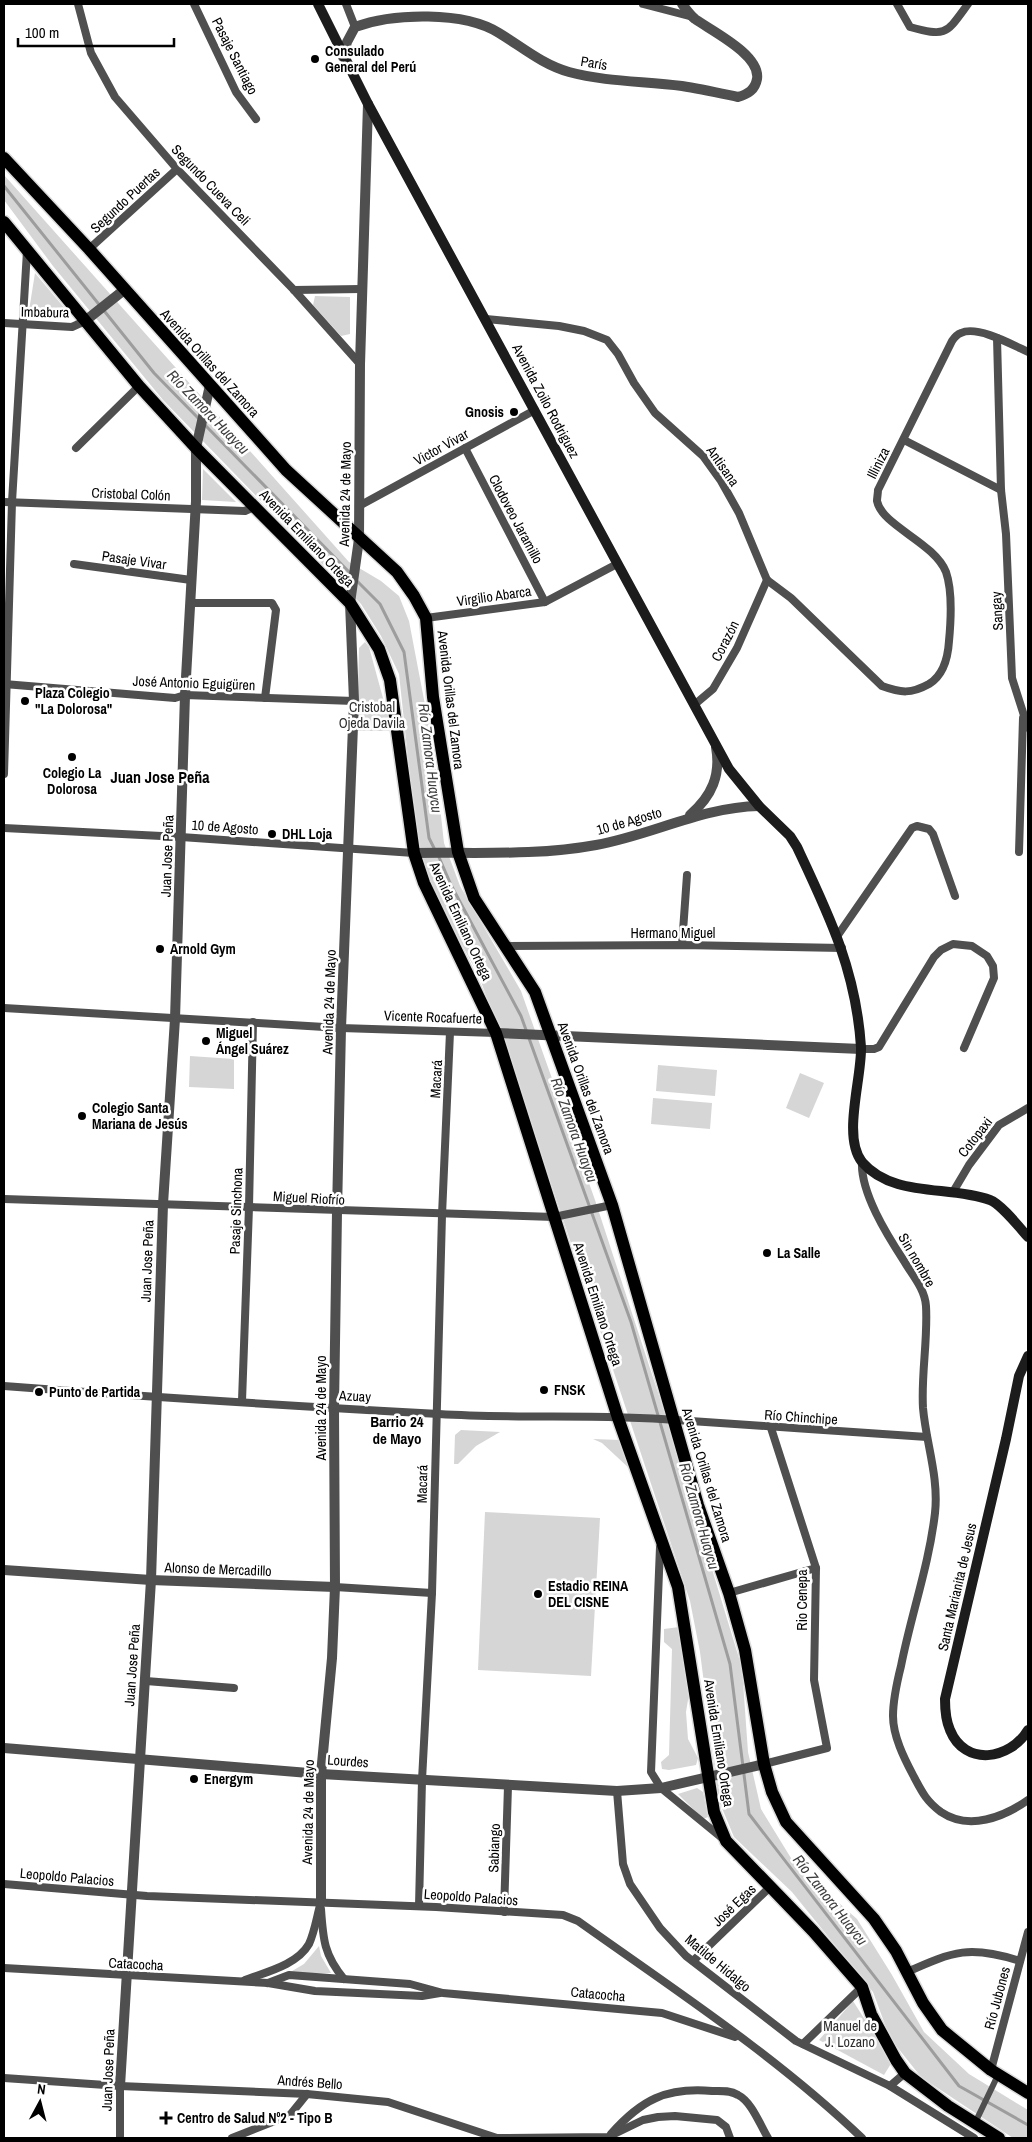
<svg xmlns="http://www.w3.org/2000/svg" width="1032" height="2142" font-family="'Archivo Narrow',sans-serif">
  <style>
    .green { fill: #d6d6d6 }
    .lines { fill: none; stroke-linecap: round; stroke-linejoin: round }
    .stream { stroke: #9d9d9d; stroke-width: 3 }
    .primary-casing { stroke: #dbdbdb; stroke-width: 15 }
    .pedestrian { stroke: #4f4f4f; stroke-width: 6 }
    .minor { stroke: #4f4f4f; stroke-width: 8 }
    .tertiary { stroke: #4f4f4f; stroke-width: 10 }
    .secondary { stroke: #1c1c1c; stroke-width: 10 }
    .primary { stroke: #000; stroke-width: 12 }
    .poi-dot { fill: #000; stroke: #fff; stroke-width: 2 }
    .labels { text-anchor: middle; stroke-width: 5; stroke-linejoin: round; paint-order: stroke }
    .poi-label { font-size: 14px; font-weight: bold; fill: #000; stroke: #fff; text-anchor: start }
    .street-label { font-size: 14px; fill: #000; stroke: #fff }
    .park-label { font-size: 14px; fill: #2d2d2d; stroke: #fff }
    .water-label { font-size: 15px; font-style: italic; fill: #3e3e3e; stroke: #fff }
    .neighbourhood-label { font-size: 15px; font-weight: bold; fill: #000; stroke: #fff }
    .quarter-label { font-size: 16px; font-weight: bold; fill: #000; stroke: #fff }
  </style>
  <rect width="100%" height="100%" fill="#fff"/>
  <g class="green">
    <polygon points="4,175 349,562 381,581 399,596 409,621 434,752 444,843 460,886 521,991 595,1200 663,1408 742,1668 748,1752 761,1809 794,1863 857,1919 892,1975 924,2032 969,2074 1028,2110 1028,2138 1013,2138 921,2077 890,2038 873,1992 792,1892 734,1837 719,1801 700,1652 690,1601 519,1087 479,976 433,892 417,842 399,674 381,636 361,604 163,400 53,266 4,200"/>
    <polygon points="35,273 67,311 60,319 28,317"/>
    <polygon points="315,296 350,297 350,334 341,336 313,305"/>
    <polygon points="203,469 236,502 202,500"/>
    <polygon points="365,642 369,647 392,731 357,731 359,648"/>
    <polygon points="190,1056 234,1059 234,1089 189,1087"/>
    <polygon points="658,1065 717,1070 715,1096 656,1091"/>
    <polygon points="800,1073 824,1083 809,1118 786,1108"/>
    <polygon points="653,1098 712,1103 710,1129 651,1124"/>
    <polygon points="461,1430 500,1432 476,1446 458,1464 454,1464 455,1435"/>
    <polygon points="593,1439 620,1440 630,1469 602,1443"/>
    <polygon points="485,1512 600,1518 591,1676 478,1670"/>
    <polygon points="679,1627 689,1694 686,1712 688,1739 698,1758 696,1765 669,1770 662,1769 661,1762 669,1755 672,1649 664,1642 664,1629"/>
    <polygon points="697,1788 703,1792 708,1817 703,1819 678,1794"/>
    <polygon points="319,1946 321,1956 331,1973 287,1974 304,1964"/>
    <polygon points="853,2001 892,2062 884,2075 819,2040"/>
  </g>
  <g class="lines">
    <g class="stream">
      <polyline points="4,186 154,373 200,420"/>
      <polyline points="204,424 352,575"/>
      <polyline points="356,580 380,604 404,652 429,838 435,850"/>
      <polyline points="438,855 451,885 521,1016 631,1322 730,1664 749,1814 959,2086 1028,2125"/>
    </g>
    <g class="primary-casing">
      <g id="primary">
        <polyline points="4,158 89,249 286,470 397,572 414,596 426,618 433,697 458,852 474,898 535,992 612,1205 698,1505 729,1593 745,1650 764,1764 772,1792 786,1822 874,1919 896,1951 923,2003 942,2030 991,2070 1028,2093"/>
        <polyline points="4,222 139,386 196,448 350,603 379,649 390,680 414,853 424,883 496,1033 618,1418 678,1587 714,1812 726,1841 813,1931 862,1987 871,2014 896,2060 905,2073 948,2106 999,2138"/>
      </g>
    </g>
    <polyline class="pedestrian" points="975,2123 998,2075"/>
    <g class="minor">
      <polyline points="78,4 91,53 115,97 177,169 294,290 360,364"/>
      <polyline points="194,4 236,92 256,119"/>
      <polyline points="346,4 355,27"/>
      <polyline points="643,4 693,17"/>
      <path d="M897,4L910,27C947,37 946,34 968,4"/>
      <polyline points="89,249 177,169"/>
      <polyline points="294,290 361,289"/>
      <path d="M486,319L559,326L584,331L607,340L618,354L634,383L655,413L703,456L721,481L739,513L767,580L791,598L882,686C901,693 911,694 929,684C944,675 948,657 949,641C951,620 953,592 946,572C934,542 882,526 877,501C877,498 878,493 878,490L952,341C954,338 958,334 961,333C977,325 1013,345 1028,352"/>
      <polyline points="4,323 72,327 85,321"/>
      <polyline points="997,338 1001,490 1006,534 1012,678 1028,728"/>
      <polyline points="904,440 1001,490"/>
      <polyline points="76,448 139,386"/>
      <polyline points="465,448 545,602"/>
      <polyline points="4,502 245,511 256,506"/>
      <polyline points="359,506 535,410"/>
      <polyline points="74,564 191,580"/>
      <polyline points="191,603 272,603 276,610 265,698"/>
      <polyline points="426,618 545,602 617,564"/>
      <polyline points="4,684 175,698 185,695 354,701"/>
      <polyline points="694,705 713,689 737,648 767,580"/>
      <polyline points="4,774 12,502 27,251"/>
      <polyline points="4,828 181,837 414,853"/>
      <polyline points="1019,852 1023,718"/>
      <polyline points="838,935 912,828 917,826 929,829 933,834 955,896"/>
      <polyline points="682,945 687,875"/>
      <polyline points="504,946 682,945 842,948"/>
      <polyline points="4,1008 341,1028 496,1033"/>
      <polyline points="861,1049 874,1049 879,1047 934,957 941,950 953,944 972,946 987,956 993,966 994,978 964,1048"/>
      <path d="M862,1161C860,1192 887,1235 904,1261C912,1275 925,1289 926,1306C928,1340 921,1374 923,1408C926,1443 939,1477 935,1513C929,1565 911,1615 901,1666C897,1682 893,1699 893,1716C893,1736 904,1758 913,1775C922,1792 926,1801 941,1812C969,1831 1004,1817 1028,1800"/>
      <polyline points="953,1192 969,1165 999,1125 1028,1108"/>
      <polyline points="4,1199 554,1217 612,1205"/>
      <path d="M4,1386C149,1397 294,1406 439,1414C518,1419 598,1414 676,1420C760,1425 843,1432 927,1437"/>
      <polyline points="242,1401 249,1207 253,1022"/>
      <polyline points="660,1547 651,1772 661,1788 722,1838"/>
      <polyline points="335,1587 432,1593"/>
      <polyline points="729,1593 816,1568"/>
      <polyline points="146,1681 234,1688"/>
      <polyline points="764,1764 827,1748 814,1680 816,1568 771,1428"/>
      <polyline points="617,1791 623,1864 630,1884 660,1928 686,1956 796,2041 890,2086 905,2073"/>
      <path d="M4,1884L147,1896L436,1907L563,1915L578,1921C675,1990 776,2056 862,2138"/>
      <polyline points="419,1906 422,1780 432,1593 442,1215 450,1032"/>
      <path d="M321,1909C323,1939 324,1955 344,1979"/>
      <polyline points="504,1912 508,1786"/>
      <polyline points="693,1961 770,1887"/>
      <polyline points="4,1968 268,1983 315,1991 422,1996 440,1993"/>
      <path d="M907,1972C954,1951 970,1945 1020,1961"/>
      <path d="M245,1980C266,1972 297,1965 309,1944C315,1931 317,1915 321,1902"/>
      <polyline points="268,1983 289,1975 410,1984 443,1993 662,2013 735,2037"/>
      <polyline points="803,2044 862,1987"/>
      <polyline points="991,2070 1028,1932"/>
      <polyline points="4,2078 120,2086 307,2094 388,2102 497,2138 608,2137 643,2120 658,2117 675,2116 717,2120 726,2127 730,2138"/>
      <polyline points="120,2086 120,2138"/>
      <polyline points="890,2086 974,2138"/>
      <path d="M611,2134C641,2100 666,2087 712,2091C720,2091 730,2090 738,2095C752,2102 760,2125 768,2138"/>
      <polyline points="232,2138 290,2115 307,2094"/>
    </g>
    <g class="tertiary">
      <path d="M343,57L347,42L355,27C393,13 464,11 499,33C522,47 543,65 569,72C606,82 644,81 682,86C701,89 719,93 738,97C748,94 755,90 757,79C761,55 712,31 695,19C690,15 686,9 682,4"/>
      <polyline points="85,321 124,290"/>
      <path d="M690,815C712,796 721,775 716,747"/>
      <path d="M414,853C474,852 537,856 596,845C652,835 702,807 759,806"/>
      <polyline points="496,1033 861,1049"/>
      <polyline points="4,1570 151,1580 335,1587"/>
      <polyline points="4,1748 321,1774 617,1791 661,1788 764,1764"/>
      <polyline points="321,1902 321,1774 332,1658 335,1587 334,1408 337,1212 341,1028 354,701 350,603 359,539 360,364 368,104"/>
      <polyline points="120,2086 151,1580 163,1204 175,1019 185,695 196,501 196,448 210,385"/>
    </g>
    <g class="secondary">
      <path d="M318,4L368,104L729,769L759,806L790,836L797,847C829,915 856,970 861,1047C862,1078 842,1137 862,1162C893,1198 949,1185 990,1200C1001,1204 1020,1228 1028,1237"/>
      <path d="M1028,1356L1019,1376L1006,1439L945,1699C945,1710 946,1721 950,1730C965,1767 1010,1760 1028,1730"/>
    </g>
    <use href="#primary" class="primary"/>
  </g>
  <g class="poi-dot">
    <circle cx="315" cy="59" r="5"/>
    <circle cx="514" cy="412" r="5"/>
    <circle cx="25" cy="701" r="5"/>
    <circle cx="72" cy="757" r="5"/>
    <circle cx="272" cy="834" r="5"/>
    <circle cx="160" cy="949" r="5"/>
    <circle cx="206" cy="1041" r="5"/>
    <circle cx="82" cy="1116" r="5"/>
    <circle cx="767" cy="1253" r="5"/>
    <circle cx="544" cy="1390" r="5"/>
    <circle cx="39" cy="1392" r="5"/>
    <circle cx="538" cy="1594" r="5"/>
    <circle cx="194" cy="1779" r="5"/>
    <path d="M163.5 2110.5h5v5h5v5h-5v5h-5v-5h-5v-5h5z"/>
  </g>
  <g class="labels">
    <g class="poi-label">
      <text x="325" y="56">Consulado<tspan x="325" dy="16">General del Perú</tspan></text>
      <text x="504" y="417" text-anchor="end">Gnosis</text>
      <text x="35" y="698">Plaza Colegio<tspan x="35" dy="16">"La Dolorosa"</tspan></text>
      <text x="72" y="778" text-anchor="middle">Colegio La<tspan x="72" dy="16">Dolorosa</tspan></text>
      <text x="282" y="839">DHL Loja</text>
      <text x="170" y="954">Arnold Gym</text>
      <text x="216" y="1038">Miguel<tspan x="216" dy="16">Ángel Suárez</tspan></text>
      <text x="92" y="1113">Colegio Santa<tspan x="92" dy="16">Mariana de Jesús</tspan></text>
      <text x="777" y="1258">La Salle</text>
      <text x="554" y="1395">FNSK</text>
      <text x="49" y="1397">Punto de Partida</text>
      <text x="548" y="1591">Estadio REINA<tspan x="548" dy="16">DEL CISNE</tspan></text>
      <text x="204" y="1784">Energym</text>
      <text x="177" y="2123">Centro de Salud N⁰2 - Tipo B</text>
    </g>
    <g class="street-label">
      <text transform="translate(235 56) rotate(63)" y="5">Pasaje Santiago</text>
      <text transform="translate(594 63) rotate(9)" y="5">París</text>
      <text transform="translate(211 185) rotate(46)" y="5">Segundo Cueva Celi</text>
      <text transform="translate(125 200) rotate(-43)" y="5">Segundo Puertas</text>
      <text transform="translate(45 312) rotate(1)" y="5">Imbabura</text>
      <text transform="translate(210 363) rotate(48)" y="5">Avenida Orillas del Zamora</text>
      <text transform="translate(546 401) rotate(62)" y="5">Avenida Zoilo Rodriguez</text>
      <text transform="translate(441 447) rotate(-29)" y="5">Victor Vivar</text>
      <text transform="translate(878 463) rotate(-63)" y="5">Illiniza</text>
      <text transform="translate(723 466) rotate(55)" y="5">Antisana</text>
      <text transform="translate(131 494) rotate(2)" y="5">Cristobal Colón</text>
      <text transform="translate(345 494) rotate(-89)" y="5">Avenida 24 de Mayo</text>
      <text transform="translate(516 519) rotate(62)" y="5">Clodoveo Jaramillo</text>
      <text transform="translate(307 538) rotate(46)" y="5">Avenida Emiliano Ortega</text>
      <text transform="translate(134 560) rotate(8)" y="5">Pasaje Vivar</text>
      <text transform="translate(494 596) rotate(-8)" y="5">Virgilio Abarca</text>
      <text transform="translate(997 611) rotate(-93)" y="5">Sangay</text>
      <text transform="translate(725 641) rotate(-63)" y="5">Corazón</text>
      <text transform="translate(194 683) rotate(2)" y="5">José Antonio Eguigüren</text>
      <text transform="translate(451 700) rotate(83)" y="5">Avenida Orillas del Zamora</text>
      <text transform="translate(629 821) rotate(-16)" y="5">10 de Agosto</text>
      <text transform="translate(225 827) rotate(4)" y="5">10 de Agosto</text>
      <text transform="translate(167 856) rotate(-88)" y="5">Juan Jose Peña</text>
      <text transform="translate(461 921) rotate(65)" y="5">Avenida Emiliano Ortega</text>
      <text x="673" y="938">Hermano Miguel</text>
      <text transform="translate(329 1002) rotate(-88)" y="5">Avenida 24 de Mayo</text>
      <text transform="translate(433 1017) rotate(2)" y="5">Vicente Rocafuerte</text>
      <text transform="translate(436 1079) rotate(-87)" y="5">Macará</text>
      <text transform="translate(586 1088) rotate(70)" y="5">Avenida Orillas del Zamora</text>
      <text transform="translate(975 1137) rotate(-52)" y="5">Cotopaxi</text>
      <text transform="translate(309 1198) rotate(3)" y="5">Miguel Riofrío</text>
      <text transform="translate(236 1211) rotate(-88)" y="5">Pasaje Sinchona</text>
      <text transform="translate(917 1260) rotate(60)" y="5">Sin nombre</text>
      <text transform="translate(147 1261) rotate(-88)" y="5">Juan Jose Peña</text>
      <text transform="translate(598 1304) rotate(72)" y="5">Avenida Emiliano Ortega</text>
      <text transform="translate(355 1396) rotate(3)" y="5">Azuay</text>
      <text transform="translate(321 1408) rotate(-90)" y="5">Avenida 24 de Mayo</text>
      <text transform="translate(801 1417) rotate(4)" y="5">Río Chinchipe</text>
      <text transform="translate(707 1475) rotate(73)" y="5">Avenida Orillas del Zamora</text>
      <text transform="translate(422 1484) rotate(-89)" y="5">Macará</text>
      <text transform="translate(218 1569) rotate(2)" y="5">Alonso de Mercadillo</text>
      <text transform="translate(957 1587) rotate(-77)" y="5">Santa Marianita de Jesus</text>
      <text transform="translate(802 1600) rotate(-90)" y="5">Rio Cenepa</text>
      <text transform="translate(132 1665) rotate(-86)" y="5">Juan Jose Peña</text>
      <text transform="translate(719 1743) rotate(81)" y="5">Avenida Emiliano Ortega</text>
      <text transform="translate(348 1761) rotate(4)" y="5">Lourdes</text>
      <text transform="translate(308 1812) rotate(-89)" y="5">Avenida 24 de Mayo</text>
      <text transform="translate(494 1848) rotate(-88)" y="5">Sabiango</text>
      <text transform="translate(67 1877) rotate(5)" y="5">Leopoldo Palacios</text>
      <text transform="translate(471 1897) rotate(4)" y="5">Leopoldo Palacios</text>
      <text transform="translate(734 1905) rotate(-44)" y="5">José Egas</text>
      <text transform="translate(718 1963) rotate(40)" y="5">Matilde Hidalgo</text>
      <text transform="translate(136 1964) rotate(3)" y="5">Catacocha</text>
      <text transform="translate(598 1994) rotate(5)" y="5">Catacocha</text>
      <text transform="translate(997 1998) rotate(-75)" y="5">Río Jubones</text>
      <text transform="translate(108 2070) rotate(-88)" y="5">Juan Jose Peña</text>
      <text transform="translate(310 2082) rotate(4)" y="5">Andrés Bello</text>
    </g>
    <g class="park-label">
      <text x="372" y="712">Cristobal<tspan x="372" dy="16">Ojeda Davila</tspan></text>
      <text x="850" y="2031">Manuel de<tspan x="850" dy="16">J. Lozano</tspan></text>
    </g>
    <g class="water-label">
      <text transform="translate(208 412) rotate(46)" y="5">Río Zamora Huaycu</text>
      <text transform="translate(430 758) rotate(83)" y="5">Río Zamora Huaycu</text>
      <text transform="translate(574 1130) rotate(70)" y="5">Río Zamora Huaycu</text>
      <text transform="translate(699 1516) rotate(74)" y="5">Río Zamora Huaycu</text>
      <text transform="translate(830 1900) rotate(52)" y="5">Río Zamora Huaycu</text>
    </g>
    <g class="neighbourhood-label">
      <text x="397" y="1427">Barrio 24<tspan x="397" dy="17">de Mayo</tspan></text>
    </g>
    <g class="quarter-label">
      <text x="160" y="783">Juan Jose Peña</text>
    </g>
  </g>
  <rect width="1032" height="2142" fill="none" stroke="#000000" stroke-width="10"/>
  <g transform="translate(40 2102) rotate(7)" stroke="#ffffff" stroke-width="4" paint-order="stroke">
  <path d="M0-4L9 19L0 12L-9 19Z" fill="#000000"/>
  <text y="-8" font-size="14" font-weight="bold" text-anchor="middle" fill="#000000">N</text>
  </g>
  <path d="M18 38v8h156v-8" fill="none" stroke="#000000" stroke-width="2.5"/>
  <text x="25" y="38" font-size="15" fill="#000000" stroke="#ffffff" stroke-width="4" paint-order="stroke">100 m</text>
</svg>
